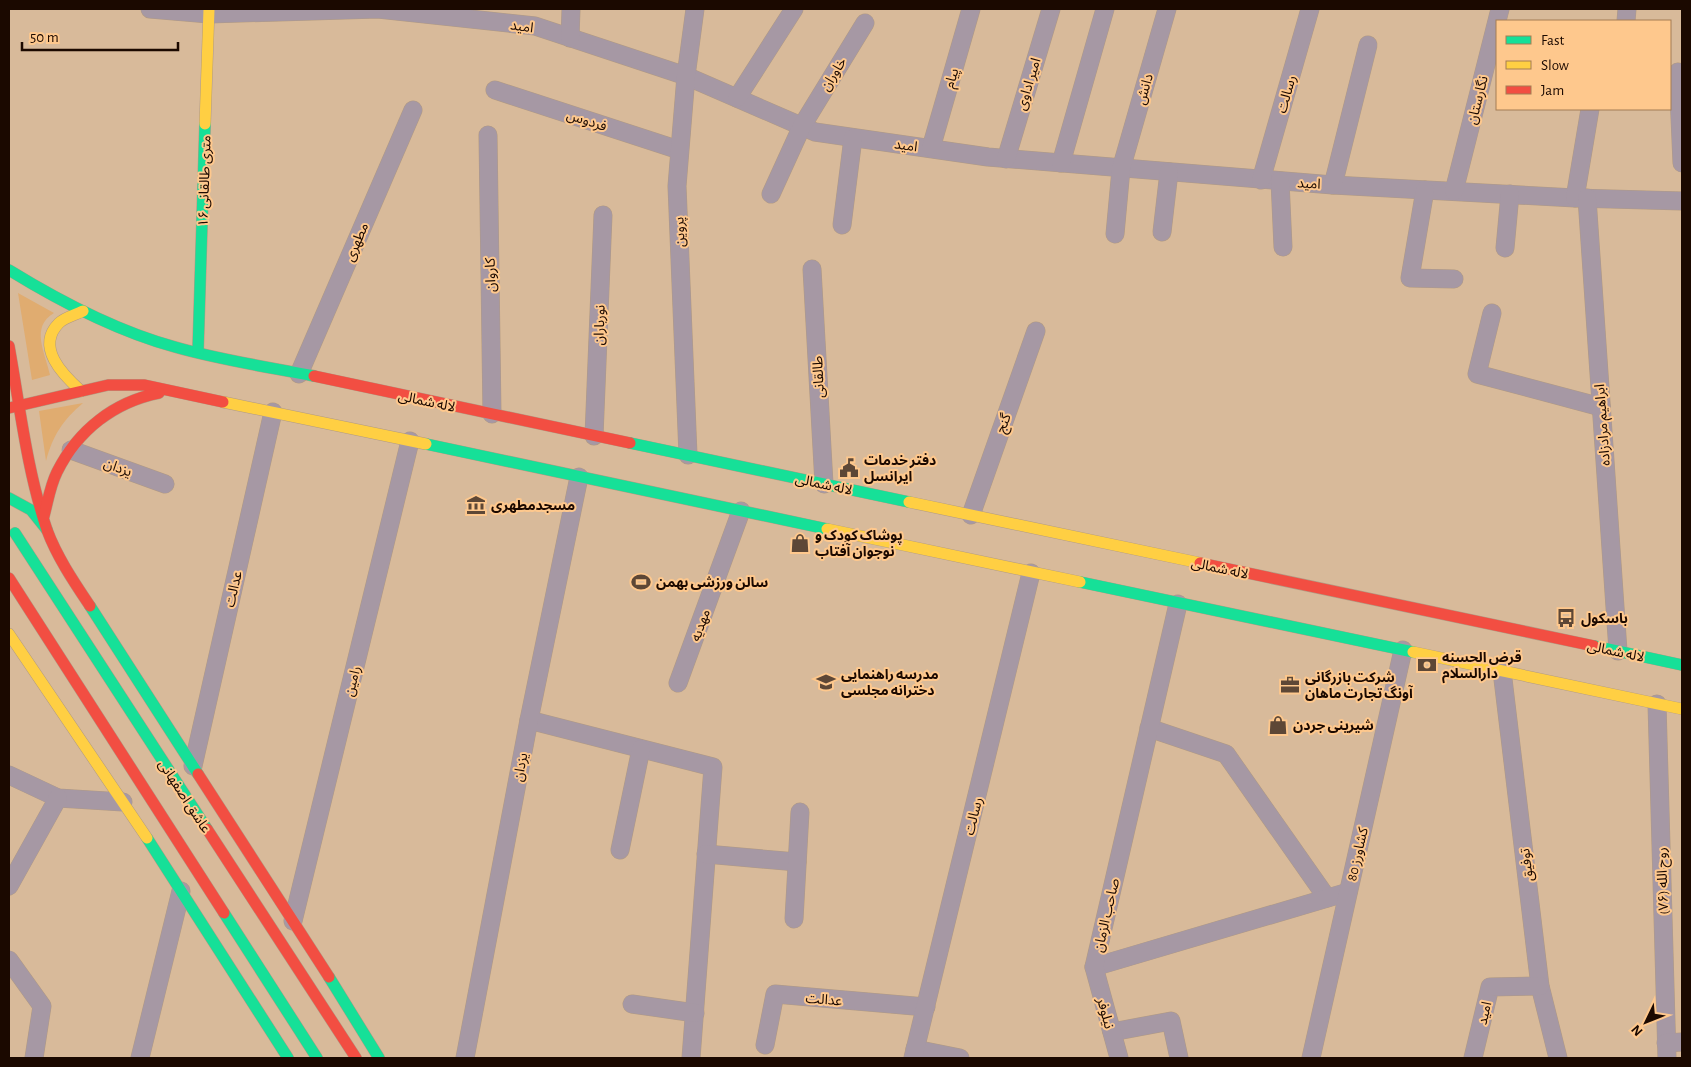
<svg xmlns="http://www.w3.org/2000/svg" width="1691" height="1067" font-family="'Alegreya Sans','Noto Sans Arabic',sans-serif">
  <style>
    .green { fill: #e0ac70 }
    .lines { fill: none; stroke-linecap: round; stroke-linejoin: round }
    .street-casing { stroke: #b19a83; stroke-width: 19 }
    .fast-casing { stroke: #b19a83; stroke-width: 12 }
    .slow-casing { stroke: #b19a83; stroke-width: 12 }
    .jam-casing { stroke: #b19a83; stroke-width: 12 }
    .street { stroke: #a698a4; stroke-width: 18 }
    .fast { stroke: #16e098; stroke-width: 11 }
    .slow { stroke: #ffcf43; stroke-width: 11 }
    .jam { stroke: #f24e42; stroke-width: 11 }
    .labels { text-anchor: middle; stroke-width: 4; stroke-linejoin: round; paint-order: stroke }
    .street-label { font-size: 14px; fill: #1b0900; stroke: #fec88d }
    .poi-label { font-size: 14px; font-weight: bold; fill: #1b0900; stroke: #fec88d; text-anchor: start }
  </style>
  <rect width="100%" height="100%" fill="#d8ba9a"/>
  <g class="green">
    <path d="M18,293L54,313C30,327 45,352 50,375L32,380Z"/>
    <path d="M83,403C63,420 53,435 46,461L39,411Z"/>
  </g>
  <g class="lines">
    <g class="street-casing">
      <g id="street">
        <polyline points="150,9 209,14 378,9 535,26 686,76 815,132 988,157 1333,185 1575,198 1682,201"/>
        <polyline points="1626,21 1627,9"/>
        <polyline points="570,38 571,9"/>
        <polyline points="1678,72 1682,163"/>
        <polyline points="495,90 679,150"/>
        <polyline points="737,98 794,9"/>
        <polyline points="488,135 492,414"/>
        <polyline points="931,148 971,9"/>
        <polyline points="1006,159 1051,9"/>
        <polyline points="1061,163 1105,9"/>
        <polyline points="1261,180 1310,9"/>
        <polyline points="1280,181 1283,247"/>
        <polyline points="1333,185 1368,45"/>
        <polyline points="1425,190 1410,278 1454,279"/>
        <polyline points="1454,191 1500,9"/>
        <polyline points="771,194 802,126 865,23"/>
        <polyline points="1575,198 1590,109"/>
        <polyline points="1587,198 1618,651"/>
        <polyline points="842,225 853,138"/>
        <polyline points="1162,232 1169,172"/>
        <polyline points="1115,234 1121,169 1167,9"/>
        <polyline points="1505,248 1510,194"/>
        <polyline points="812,269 824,484"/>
        <polyline points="1492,313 1477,374 1601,407"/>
        <polyline points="299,374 413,110"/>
        <polyline points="594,436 603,215"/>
        <polyline points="71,450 165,484"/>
        <polyline points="688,455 677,186 686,76 695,9"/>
        <polyline points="971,515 1036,331"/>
        <polyline points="1502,671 1540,986 1558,1058"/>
        <polyline points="678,683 741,511"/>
        <polyline points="1657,704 1667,1058"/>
        <polyline points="529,720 713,767 691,1058"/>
        <polyline points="1149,728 1226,754 1327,898"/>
        <polyline points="193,766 273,412"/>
        <polyline points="9,775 58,798 123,802"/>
        <polyline points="620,850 641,749"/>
        <polyline points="706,854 797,862"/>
        <polyline points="9,886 58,798"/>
        <polyline points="794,919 800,812"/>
        <polyline points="293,921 410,441"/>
        <polyline points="9,960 42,1006 34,1058"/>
        <polyline points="1094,967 1348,892"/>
        <polyline points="632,1004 695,1013"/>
        <polyline points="1112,1032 1171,1021 1179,1058"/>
        <polyline points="1666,1043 1682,1042"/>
        <polyline points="765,1045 775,994 926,1007"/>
        <polyline points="915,1049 960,1058"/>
        <polyline points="140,1058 181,891"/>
        <polyline points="465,1058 529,720 579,477"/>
        <polyline points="913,1058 1031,573"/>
        <polyline points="1119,1058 1094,967 1178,604"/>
        <polyline points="1311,1058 1403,650"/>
        <polyline points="1473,1058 1490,987 1540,986"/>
      </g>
    </g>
    <g class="fast-casing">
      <g id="fast">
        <path d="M9,270C61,302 116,331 175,347C220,360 268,367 314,376"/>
        <polyline points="198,352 205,124"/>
        <polyline points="630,443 909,502"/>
        <polyline points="426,444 827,529"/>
        <polyline points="9,498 31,510 47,530"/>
        <polyline points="15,533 207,829"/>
        <polyline points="1080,582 1413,652"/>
        <polyline points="90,606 198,774"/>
        <polyline points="1594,646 1682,665"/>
        <polyline points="147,838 288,1058"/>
        <polyline points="224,913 317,1058"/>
        <polyline points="329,977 379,1058"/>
      </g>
    </g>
    <g class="slow-casing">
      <g id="slow">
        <polyline points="205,124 209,9"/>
        <path d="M81,391C63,375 35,347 59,323C65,317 75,315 83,311"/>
        <polyline points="223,402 426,444"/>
        <polyline points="909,502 1200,563"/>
        <polyline points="827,529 1080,582"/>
        <polyline points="9,634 147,838"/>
        <polyline points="1413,652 1682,709"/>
      </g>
    </g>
    <g class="jam-casing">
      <g id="jam">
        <path d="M9,346C20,407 27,471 47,530C57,557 74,582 90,606"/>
        <polyline points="314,376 630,443"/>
        <polyline points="9,408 108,385 144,385 223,402"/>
        <path d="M44,516C48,501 50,486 57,472C78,430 114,402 159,393"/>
        <polyline points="1200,563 1594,646"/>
        <polyline points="9,578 224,913"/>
        <polyline points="198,774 329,977"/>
        <polyline points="207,829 356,1058"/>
      </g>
    </g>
    <use href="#street" class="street"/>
    <use href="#fast" class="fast"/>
    <use href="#slow" class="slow"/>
    <use href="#jam" class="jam"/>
  </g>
  <defs>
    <g id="civic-bare" transform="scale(1.5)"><path d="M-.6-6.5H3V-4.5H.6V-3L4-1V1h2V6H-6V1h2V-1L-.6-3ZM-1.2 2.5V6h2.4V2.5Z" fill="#5d4736" stroke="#fec88d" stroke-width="2.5" paint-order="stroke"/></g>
    <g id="museum-bare" transform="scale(1.5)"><path d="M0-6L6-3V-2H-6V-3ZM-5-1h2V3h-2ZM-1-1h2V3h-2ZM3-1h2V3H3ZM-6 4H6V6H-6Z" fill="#5d4736" stroke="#fec88d" stroke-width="2.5" paint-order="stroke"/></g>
    <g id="shop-bare" transform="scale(1.5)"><path d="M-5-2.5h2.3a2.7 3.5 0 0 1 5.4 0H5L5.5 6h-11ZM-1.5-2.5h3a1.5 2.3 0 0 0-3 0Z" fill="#5d4736" stroke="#fec88d" stroke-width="2.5" paint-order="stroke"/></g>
    <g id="stadium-bare" transform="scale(1.5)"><path d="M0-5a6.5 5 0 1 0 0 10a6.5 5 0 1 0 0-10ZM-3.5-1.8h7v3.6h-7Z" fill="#5d4736" stroke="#fec88d" stroke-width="2.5" paint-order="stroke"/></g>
    <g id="bus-bare" transform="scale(1.5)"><path d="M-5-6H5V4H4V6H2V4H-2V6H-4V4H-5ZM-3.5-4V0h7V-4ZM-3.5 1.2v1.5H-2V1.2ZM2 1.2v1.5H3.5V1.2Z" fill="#5d4736" stroke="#fec88d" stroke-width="2.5" paint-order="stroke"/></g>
    <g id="bank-bare" transform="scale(1.5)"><path d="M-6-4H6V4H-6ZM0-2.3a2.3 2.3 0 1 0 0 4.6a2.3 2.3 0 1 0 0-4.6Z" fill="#5d4736" stroke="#fec88d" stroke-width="2.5" paint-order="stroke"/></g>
    <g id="school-bare" transform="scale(1.5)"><path d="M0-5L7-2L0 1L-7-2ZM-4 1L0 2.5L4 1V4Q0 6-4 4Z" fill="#5d4736" stroke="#fec88d" stroke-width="2.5" paint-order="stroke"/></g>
    <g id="office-bare" transform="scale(1.5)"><path d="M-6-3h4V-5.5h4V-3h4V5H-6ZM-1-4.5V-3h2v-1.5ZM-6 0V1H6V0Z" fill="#5d4736" stroke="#fec88d" stroke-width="2.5" paint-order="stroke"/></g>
  </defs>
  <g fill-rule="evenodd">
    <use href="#civic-bare" x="849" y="468"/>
    <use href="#museum-bare" x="476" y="505"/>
    <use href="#shop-bare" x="800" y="543"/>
    <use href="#stadium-bare" x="641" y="582"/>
    <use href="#bus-bare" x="1566" y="618"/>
    <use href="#bank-bare" x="1427" y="665"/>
    <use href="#school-bare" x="826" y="682"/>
    <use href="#office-bare" x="1290" y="685"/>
    <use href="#shop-bare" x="1278" y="725"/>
  </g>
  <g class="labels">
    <g class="street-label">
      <text transform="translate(522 26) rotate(8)" y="5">امید</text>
      <text transform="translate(833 74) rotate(-58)" y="5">خاوران</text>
      <text transform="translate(951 78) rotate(-74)" y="5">پیام</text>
      <text transform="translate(1028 84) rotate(-73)" y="5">امیر اداوی</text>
      <text transform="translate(1144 89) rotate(-74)" y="5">دانش</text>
      <text transform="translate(1286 94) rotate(-74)" y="5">رسالت</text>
      <text transform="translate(1477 100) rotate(-76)" y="5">نگارستان</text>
      <text transform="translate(587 120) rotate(18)" y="5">فردوس</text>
      <text transform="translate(906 145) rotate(8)" y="5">امید</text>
      <text transform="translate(204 181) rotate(-88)" y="5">۱۶ متری طالقانی</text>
      <text transform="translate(1309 183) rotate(4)" y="5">امید</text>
      <text transform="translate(679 232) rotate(-92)" y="5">پروین</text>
      <text transform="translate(356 242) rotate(-67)" y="5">مطهری</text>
      <text transform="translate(490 275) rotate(-91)" y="5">کاروان</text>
      <text transform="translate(599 325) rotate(-88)" y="5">نورباران</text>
      <text transform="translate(818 377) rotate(-93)" y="5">طالقانی</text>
      <text transform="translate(427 401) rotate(12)" y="5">لاله شمالی</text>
      <text transform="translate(1003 423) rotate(-70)" y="5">گنج</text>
      <text transform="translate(1602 425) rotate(-94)" y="5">ابراهیم مرادزاده</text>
      <text transform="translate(118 467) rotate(20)" y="5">یزدان</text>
      <text transform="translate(824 484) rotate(12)" y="5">لاله شمالی</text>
      <text transform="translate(1220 568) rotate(12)" y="5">لاله شمالی</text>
      <text transform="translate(233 589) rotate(-77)" y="5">عدالت</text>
      <text transform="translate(700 625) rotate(-70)" y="5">مهدیه</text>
      <text transform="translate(1616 651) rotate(12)" y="5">لاله شمالی</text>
      <text transform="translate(352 681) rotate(-76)" y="5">رامین</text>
      <text transform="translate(520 767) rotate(-79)" y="5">یزدان</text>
      <text transform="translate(185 796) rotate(57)" y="5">عاشق اصفهانی</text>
      <text transform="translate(973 816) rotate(-76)" y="5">رسالت</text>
      <text transform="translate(1357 854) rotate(-77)" y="5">کشاورز 80</text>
      <text transform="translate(1526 865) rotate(-97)" y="5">توفیق</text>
      <text transform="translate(1662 881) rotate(-92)" y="5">روح الله (۷۶)</text>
      <text transform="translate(1106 915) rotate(-77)" y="5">صاحب الزمان</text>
      <text transform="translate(824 999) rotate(5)" y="5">عدالت</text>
      <text transform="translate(1106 1013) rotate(75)" y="5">نیلوفر</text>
      <text transform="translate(1484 1013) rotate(-77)" y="5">امید</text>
    </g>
    <g class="poi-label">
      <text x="864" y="465">دفتر خدمات<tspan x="864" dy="16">ایرانسل</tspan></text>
      <text x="491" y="510">مسجدمطهری</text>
      <text x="815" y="540">پوشاک کودک و<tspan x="815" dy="16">نوجوان آفتاب</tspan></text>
      <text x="656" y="587">سالن ورزشی بهمن</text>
      <text x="1581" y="623">باسکول</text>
      <text x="1442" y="662">قرض الحسنه<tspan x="1442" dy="16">دارالسلام</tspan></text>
      <text x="841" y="679">مدرسه راهنمایی<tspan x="841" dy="16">دخترانه مجلسی</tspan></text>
      <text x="1305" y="682">شرکت بازرگانی<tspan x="1305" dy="16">آونگ تجارت ماهان</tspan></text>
      <text x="1293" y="730">شیرینی جردن</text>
    </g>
  </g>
  <rect width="1691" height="1067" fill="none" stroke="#1b0900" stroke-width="20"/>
  <rect x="1496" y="20" width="175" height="90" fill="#fec88d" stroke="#a37c55"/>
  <rect x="1506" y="36" width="25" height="8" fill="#16e098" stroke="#a37c55"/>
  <text x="1541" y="45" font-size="15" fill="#1b0900">Fast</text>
  <rect x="1506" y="61" width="25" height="8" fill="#ffcf43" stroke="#a37c55"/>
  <text x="1541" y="70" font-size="15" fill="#1b0900">Slow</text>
  <rect x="1506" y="86" width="25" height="8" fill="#f24e42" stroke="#a37c55"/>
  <text x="1541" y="95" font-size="15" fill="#1b0900">Jam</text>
  <g transform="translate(1646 1022) rotate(227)" stroke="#fec88d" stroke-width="4" paint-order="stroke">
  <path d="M0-4L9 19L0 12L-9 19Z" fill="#1b0900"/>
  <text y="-8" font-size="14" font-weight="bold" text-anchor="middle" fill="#1b0900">N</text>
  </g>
  <path d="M22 42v8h156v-8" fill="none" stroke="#1b0900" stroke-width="2.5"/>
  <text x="30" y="42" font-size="15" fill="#1b0900" stroke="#fec88d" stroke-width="4" paint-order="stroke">50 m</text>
</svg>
